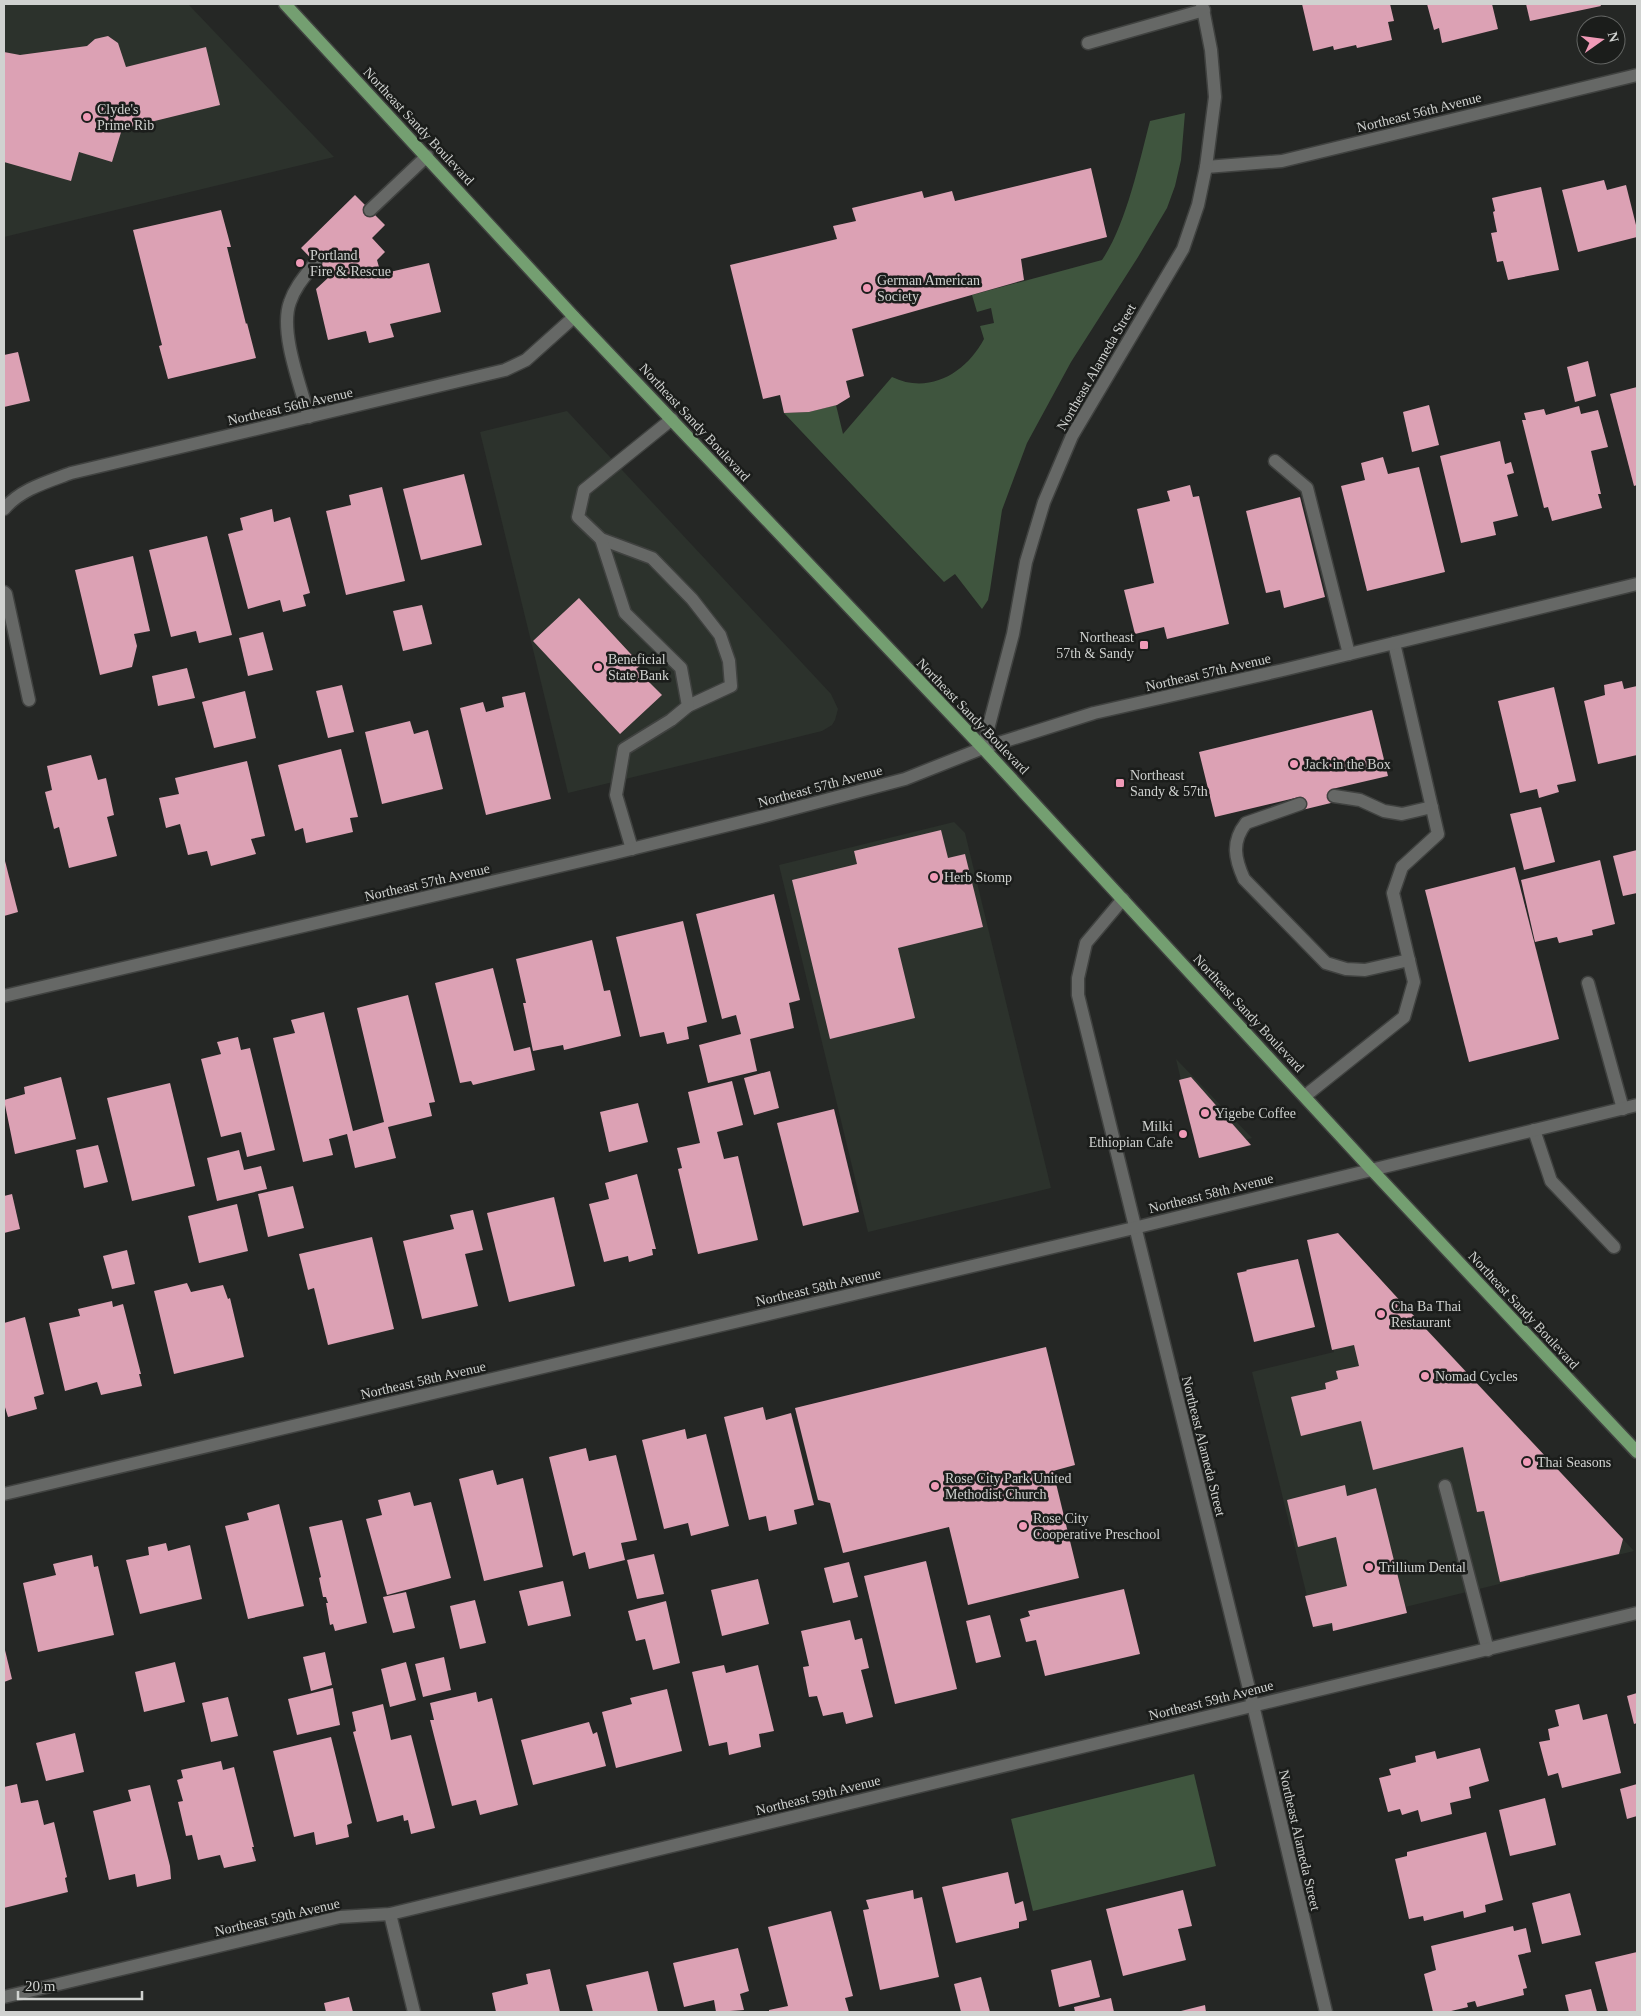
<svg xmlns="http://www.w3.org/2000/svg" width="1641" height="2016" font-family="'Times New Roman',serif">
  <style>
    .built { fill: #2c322c }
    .green { fill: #3f553e }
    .building { fill: #dca1b4 }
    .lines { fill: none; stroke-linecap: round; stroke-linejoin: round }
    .lane-casing { stroke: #404240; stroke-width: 15 }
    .street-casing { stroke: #404240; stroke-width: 15 }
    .secondary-casing { stroke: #404240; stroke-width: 15 }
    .primary-casing { stroke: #404240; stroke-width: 15 }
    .lane { stroke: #666866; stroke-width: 12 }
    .street { stroke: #666866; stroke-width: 12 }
    .secondary { stroke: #666866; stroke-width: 12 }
    .primary { stroke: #749f71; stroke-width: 12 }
    .poi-dot { fill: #f09ab7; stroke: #1b1d1b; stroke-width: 2 }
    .labels { text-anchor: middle; stroke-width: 5; stroke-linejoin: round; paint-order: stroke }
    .poi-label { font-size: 14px; fill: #d0d2d0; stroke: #1b1d1b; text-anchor: start }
    .street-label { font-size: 14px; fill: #d0d2d0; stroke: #1b1d1b }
  </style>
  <rect width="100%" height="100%" fill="#252725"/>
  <g class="built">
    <polygon points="4,4 188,4 334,157 4,237"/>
    <polygon points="567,411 831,694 838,709 835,720 832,725 822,731 568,793 480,432"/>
    <polygon points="954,822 965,833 1051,1188 868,1232 779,865"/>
    <polygon points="1176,1059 1252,1138 1198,1152"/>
    <polygon points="1338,1234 1634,1551 1315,1629 1252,1372 1334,1352 1309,1241"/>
  </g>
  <g class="green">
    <path d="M1185,113L1181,160L1175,186L1167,208L1138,257L1071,362L1027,443L1002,510L990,590L988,600L982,609L955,574L944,582L784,413L809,412L836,405L843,434L892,377C929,395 966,373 984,339L980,326L994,323L991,308L977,312L972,295L1102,260C1126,225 1139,163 1150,121Z"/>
    <polygon points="1194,1774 1216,1866 1033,1911 1011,1819"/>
  </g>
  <g class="building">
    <polygon points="1302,4 1390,4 1394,21 1388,22 1392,40 1357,48 1356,45 1334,50 1333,46 1313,51"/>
    <polygon points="1427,4 1492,4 1498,29 1442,43 1439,28 1434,30"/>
    <polygon points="1526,4 1600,4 1601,6 1530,21"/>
    <polygon points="108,36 118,43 126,67 206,47 220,105 122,129 112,162 79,152 71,181 4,162 4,52 20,55 87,46 95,39"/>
    <polygon points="1091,168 1107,237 1021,259 1024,280 852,329 864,376 846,381 850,397 837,405 809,412 784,413 780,395 763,399 730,265 837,239 833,226 856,221 852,208 922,191 924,198 952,191 955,201"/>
    <polygon points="1604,180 1607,190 1626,185 1637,229 1637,237 1578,252 1562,190"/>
    <polygon points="1541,187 1559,270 1508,280 1503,261 1497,262 1491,233 1497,232 1493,212 1495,211 1492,198"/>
    <polygon points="355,195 385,225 372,238 385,252 377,260 381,274 429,263 441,312 390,324 394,337 369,343 366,331 328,340 316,289 329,277 301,248"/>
    <polygon points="221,210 231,247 227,247 246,324 247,323 256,358 168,379 159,346 162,345 133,230"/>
    <polygon points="18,352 30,401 4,407 4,355"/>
    <polygon points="1588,361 1596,396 1575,402 1567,367"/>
    <polygon points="1637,387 1637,485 1634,486 1610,394"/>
    <polygon points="1429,405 1439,445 1412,452 1403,412"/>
    <polygon points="1579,406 1581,414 1598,410 1608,447 1591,451 1601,494 1598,494 1602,508 1552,521 1548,507 1544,508 1522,420 1526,420 1524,413 1544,409 1546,415"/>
    <polygon points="1500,441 1505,464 1511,462 1514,473 1507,475 1518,516 1493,522 1496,535 1461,543 1440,456"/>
    <polygon points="1383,457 1388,474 1419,467 1445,572 1367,591 1341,486 1365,480 1361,463"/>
    <polygon points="464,474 482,545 421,560 403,489"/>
    <polygon points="1190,485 1193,497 1199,496 1229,624 1167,639 1164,627 1135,634 1124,590 1154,583 1137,509 1170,501 1167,491"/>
    <polygon points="382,487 405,581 346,595 326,511 351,505 349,495"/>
    <polygon points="1300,497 1325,597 1284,608 1280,590 1266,593 1246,511"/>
    <polygon points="272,509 274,522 290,517 310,593 303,595 306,606 283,612 280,600 248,609 228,534 243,530 240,518"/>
    <polygon points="207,536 232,635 199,643 196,631 171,637 149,550"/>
    <polygon points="133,556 150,631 134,634 137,646 132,667 100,675 75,570"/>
    <polygon points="579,598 641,665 636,669 662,695 620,734 533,641"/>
    <polygon points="422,605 432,644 403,651 393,611"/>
    <polygon points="263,632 273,670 248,676 239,638"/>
    <polygon points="187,668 195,698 158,706 152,676"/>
    <polygon points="1622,681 1624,689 1637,686 1637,755 1598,764 1584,701 1605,695 1604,685"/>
    <polygon points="342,685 354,732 328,738 316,691"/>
    <polygon points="1554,687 1576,781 1557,785 1559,792 1539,798 1537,789 1520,793 1498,701"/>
    <polygon points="245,691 256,738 214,748 202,702"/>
    <polygon points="525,692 551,799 486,815 460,708 483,702 486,712 504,707 502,697"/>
    <polygon points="1372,710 1388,776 1332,789 1335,802 1302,810 1299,797 1215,817 1199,752"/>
    <polygon points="410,721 414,734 428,730 443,789 382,804 365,732"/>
    <polygon points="341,749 358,817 350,818 353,832 306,843 303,828 295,831 278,765"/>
    <polygon points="91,755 98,780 106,778 114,815 107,817 117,856 69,868 59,827 54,829 45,792 52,790 47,766"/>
    <polygon points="247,761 265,836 251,839 256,854 211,866 207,851 188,855 180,824 166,828 159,798 179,794 175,778"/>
    <polygon points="1541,807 1555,862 1524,870 1510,814"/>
    <polygon points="941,830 948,858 965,854 983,927 898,948 915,1018 830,1039 792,880 857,864 854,851"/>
    <polygon points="1637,850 1637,893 1623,896 1613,856"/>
    <polygon points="4,857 18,912 4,916"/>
    <polygon points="1600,860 1615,924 1592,930 1593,935 1559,943 1557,937 1535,942 1521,880"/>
    <polygon points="1515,867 1559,1039 1469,1062 1425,890"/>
    <polygon points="774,894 800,1000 789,1003 794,1028 750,1039 757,1071 708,1083 699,1045 741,1034 736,1015 722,1019 696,914"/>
    <polygon points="683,921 707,1022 687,1027 689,1039 667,1044 664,1032 640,1037 616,937"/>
    <polygon points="592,940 604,991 610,990 621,1036 564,1050 563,1045 533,1051 523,1003 526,1003 516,959"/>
    <polygon points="493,968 514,1051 530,1047 535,1070 473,1085 471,1081 460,1083 435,983"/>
    <polygon points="408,995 435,1102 429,1103 432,1116 388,1127 396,1158 355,1168 347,1134 329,1139 333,1155 303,1162 273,1038 295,1033 291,1020 324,1012 353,1131 384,1122 357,1008"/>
    <polygon points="238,1037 241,1050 250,1048 275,1150 247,1157 241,1132 221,1137 201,1059 221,1054 217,1042"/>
    <polygon points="770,1071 779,1108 754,1115 744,1078"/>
    <polygon points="61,1077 76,1139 15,1154 4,1100 25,1094 24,1087"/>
    <polygon points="1191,1077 1251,1145 1199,1158 1179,1080"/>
    <polygon points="732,1081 743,1125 717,1132 724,1159 738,1156 758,1240 698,1254 678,1169 682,1168 677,1148 700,1143 688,1092"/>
    <polygon points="170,1083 195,1186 132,1201 107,1098"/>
    <polygon points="638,1103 648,1142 609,1152 600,1112"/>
    <polygon points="834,1109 859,1212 803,1226 777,1123"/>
    <polygon points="98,1145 108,1182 84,1188 76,1150"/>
    <polygon points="239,1150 244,1170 261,1166 267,1189 217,1201 207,1158"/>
    <polygon points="637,1174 656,1249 652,1249 653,1255 629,1262 628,1256 604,1262 589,1204 609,1199 605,1183"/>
    <polygon points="293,1186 304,1228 268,1237 258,1194"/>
    <polygon points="12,1194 20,1229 4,1233 4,1196"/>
    <polygon points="554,1197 575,1286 509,1302 487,1213"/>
    <polygon points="237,1204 248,1251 199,1263 188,1216"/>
    <polygon points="473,1210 483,1250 465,1254 478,1306 422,1319 403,1241 454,1229 450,1215"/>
    <polygon points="1338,1233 1425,1328 1623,1539 1619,1554 1500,1582 1484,1511 1477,1512 1463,1447 1373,1470 1361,1421 1301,1436 1291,1397 1326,1389 1325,1383 1338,1379 1336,1371 1359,1366 1354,1345 1332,1350 1307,1240"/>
    <polygon points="372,1237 394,1329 328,1345 314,1288 308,1290 299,1254"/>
    <polygon points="127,1250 135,1284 112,1289 103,1256"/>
    <polygon points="1298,1259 1315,1327 1254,1342 1237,1273 1247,1271 1246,1270"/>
    <polygon points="187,1283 191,1292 223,1285 228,1299 230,1298 244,1357 174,1374 154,1291"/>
    <polygon points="112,1301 113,1307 123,1304 141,1374 139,1374 142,1386 101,1395 97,1382 65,1391 49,1323 80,1316 78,1309"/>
    <polygon points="25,1317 44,1394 34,1397 37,1409 8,1417 4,1404 4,1323"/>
    <polygon points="1046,1347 1075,1465 1053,1471 1079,1578 968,1605 949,1527 843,1553 830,1503 818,1500 795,1408"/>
    <polygon points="763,1407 766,1420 791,1413 814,1505 794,1510 797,1524 769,1531 766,1516 749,1520 724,1417"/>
    <polygon points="685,1429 687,1439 706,1434 729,1526 691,1536 688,1523 664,1529 642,1440"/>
    <polygon points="586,1448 589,1461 616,1455 637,1540 621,1543 625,1560 589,1569 585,1552 573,1556 549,1457"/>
    <polygon points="493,1470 497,1485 523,1478 543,1567 484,1581 459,1479"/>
    <polygon points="1345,1485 1347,1496 1376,1488 1407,1613 1333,1631 1332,1623 1313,1627 1305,1596 1347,1586 1336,1537 1298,1547 1287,1500"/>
    <polygon points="410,1492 414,1506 431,1502 451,1578 387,1595 366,1519 382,1515 378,1500"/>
    <polygon points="279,1504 304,1606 248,1619 225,1526 249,1520 247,1513"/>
    <polygon points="342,1520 367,1623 335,1631 333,1624 330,1625 326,1603 328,1603 326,1597 323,1597 319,1578 321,1577 309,1527"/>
    <polygon points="166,1543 168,1551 190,1545 202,1599 140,1614 126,1560 149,1555 148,1547"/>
    <polygon points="654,1554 664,1594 637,1599 627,1560"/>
    <polygon points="92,1555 94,1567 98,1566 114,1635 38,1652 23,1583 56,1575 53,1564"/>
    <polygon points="926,1561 957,1689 895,1704 864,1576"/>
    <polygon points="849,1562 858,1597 833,1603 824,1568"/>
    <polygon points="758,1579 769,1624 722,1636 711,1590"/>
    <polygon points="563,1581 571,1616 528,1626 519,1591"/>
    <polygon points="1124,1589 1140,1654 1045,1676 1036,1640 1026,1642 1020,1619 1030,1616 1028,1611"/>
    <polygon points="406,1592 415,1628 393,1633 383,1597"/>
    <polygon points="475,1600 486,1643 460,1649 450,1606"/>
    <polygon points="666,1601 680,1663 653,1670 645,1639 636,1641 628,1611"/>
    <polygon points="990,1615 1001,1657 976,1663 966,1621"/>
    <polygon points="850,1620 855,1640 862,1638 869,1668 861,1670 873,1717 846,1724 843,1712 823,1716 817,1696 809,1697 803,1667 809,1666 801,1631"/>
    <polygon points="4,1646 12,1679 4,1682"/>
    <polygon points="325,1652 332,1685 311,1691 303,1657"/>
    <polygon points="444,1657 451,1690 423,1697 415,1664"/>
    <polygon points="175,1662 185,1702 144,1712 135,1672"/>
    <polygon points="406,1662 416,1700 390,1707 381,1669"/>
    <polygon points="724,1665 726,1673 758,1665 774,1731 759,1734 761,1747 729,1755 727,1742 709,1746 692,1672"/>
    <polygon points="333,1688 340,1725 297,1735 288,1699"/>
    <polygon points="667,1689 682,1751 616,1768 602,1712 632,1704 630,1698"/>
    <polygon points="476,1692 478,1702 492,1698 518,1805 480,1815 476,1800 452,1806 430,1720 434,1720 430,1703"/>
    <polygon points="1637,1693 1637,1723 1634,1724 1627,1696"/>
    <polygon points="228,1697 238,1736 211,1742 202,1703"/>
    <polygon points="383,1704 391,1740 411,1735 435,1828 411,1834 408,1820 404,1821 403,1815 377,1822 353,1732 356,1731 352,1712"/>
    <polygon points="1579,1704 1583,1720 1607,1714 1621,1773 1562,1788 1558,1773 1548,1776 1539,1742 1550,1740 1548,1729 1559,1726 1555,1710"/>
    <polygon points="589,1722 593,1734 597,1732 606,1766 533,1785 521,1740"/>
    <polygon points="75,1733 84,1772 46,1781 36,1743"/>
    <polygon points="331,1737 352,1823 347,1825 349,1837 316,1845 314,1832 294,1837 273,1751"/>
    <polygon points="1480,1748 1489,1781 1469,1787 1471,1798 1450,1803 1452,1814 1421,1822 1418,1810 1402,1815 1400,1809 1388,1812 1379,1778 1391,1775 1389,1769 1416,1762 1415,1756 1435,1751 1437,1759"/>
    <polygon points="221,1761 223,1770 234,1767 254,1847 252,1847 256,1861 224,1868 220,1855 198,1860 192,1835 186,1836 178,1802 183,1801 177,1780 183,1778 181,1770"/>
    <polygon points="17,1784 21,1803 38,1800 44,1825 54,1822 67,1877 65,1878 68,1892 4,1908 4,1787"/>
    <polygon points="1637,1784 1637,1816 1627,1819 1620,1789"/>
    <polygon points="150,1785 170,1866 171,1879 137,1887 135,1874 109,1880 93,1811 131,1801 128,1790"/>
    <polygon points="1545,1798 1556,1845 1510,1856 1499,1810"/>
    <polygon points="1486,1832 1503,1900 1485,1905 1486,1912 1464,1918 1463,1911 1424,1921 1423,1916 1409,1919 1395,1859 1407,1856 1407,1852"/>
    <polygon points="1008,1872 1015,1904 1023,1901 1027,1920 1019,1922 1019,1928 956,1943 942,1887"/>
    <polygon points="913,1890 914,1899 922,1897 939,1977 880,1990 863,1910 869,1909 866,1900"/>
    <polygon points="1183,1890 1192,1926 1178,1929 1186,1960 1123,1976 1106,1909"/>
    <polygon points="1570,1893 1581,1935 1542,1944 1532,1903"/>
    <polygon points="831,1911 853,1996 845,1998 849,2012 769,2012 769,2010 788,2006 768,1927"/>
    <polygon points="1513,1926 1514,1931 1526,1928 1531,1952 1518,1955 1527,1988 1523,1989 1524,1995 1477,2007 1475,2001 1467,2003 1468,2007 1447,2012 1433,2012 1424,1974 1436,1970 1431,1946"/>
    <polygon points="738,1948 749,1991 740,1994 744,2010 716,2012 714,2000 684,2007 673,1963"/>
    <polygon points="1637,1952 1637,2012 1608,2012 1595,1962"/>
    <polygon points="1091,1960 1100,1997 1059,2007 1051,1970"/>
    <polygon points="550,1969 560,2012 496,2012 492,1993 528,1984 526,1974"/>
    <polygon points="648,1971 658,2012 593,2012 586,1985"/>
    <polygon points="981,1977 990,2012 961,2012 954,1984"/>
    <polygon points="1591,1989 1597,2012 1569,2012 1565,1995"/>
    <polygon points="349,1997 353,2012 326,2012 324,2003"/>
    <polygon points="1111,1998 1114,2012 1075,2012 1074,2007"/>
    <polygon points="1205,2005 1206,2012 1177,2012"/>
  </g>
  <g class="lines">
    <g class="lane-casing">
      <g id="lane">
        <polyline points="1088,43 1204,10"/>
        <polyline points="370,210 427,156"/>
        <path d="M309,417C301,387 279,332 290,302C295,287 305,276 315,263"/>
        <polyline points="672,419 584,490 578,517 601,539 652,558 692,599 720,635 729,661 731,686 688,706"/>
        <polyline points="1275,461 1307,488 1349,654"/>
        <polyline points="601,539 625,613 681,668 688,706 671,720 624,749 616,795 632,849"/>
        <polyline points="4,592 6,594 29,700"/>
        <polyline points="1334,796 1360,800 1384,811 1402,814 1432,807"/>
        <path d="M1300,804L1246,823C1231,842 1235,859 1244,879L1326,963L1346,969L1365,970L1409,960"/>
        <polyline points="1588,983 1623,1109"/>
        <polyline points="1305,1096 1404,1017 1414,982 1393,893 1402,867 1438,834 1394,643"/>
        <polyline points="1534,1130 1551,1181 1614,1247"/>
        <polyline points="1445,1486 1488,1650"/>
      </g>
    </g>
    <g class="street-casing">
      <g id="street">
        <polyline points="1206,167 1282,161 1637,75"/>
        <path d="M4,509C21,489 47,482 71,473L505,370L526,360L574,317"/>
        <polyline points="983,748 1013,634 1026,562 1044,502 1072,436 1183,249 1198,205 1206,167 1215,97 1211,50 1202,4"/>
        <polyline points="1123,899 1086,943 1078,978 1078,995 1253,1705 1326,2012"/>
        <polyline points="4,1494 1134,1228 1637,1105"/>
        <polyline points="390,1914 414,2012"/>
        <polyline points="4,1997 340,1917 390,1914 1637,1613"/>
      </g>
    </g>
    <g class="secondary-casing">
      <polyline id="secondary" points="4,996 615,853 769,815 905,779 983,748 1094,713 1283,670 1637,584"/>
    </g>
    <g class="primary-casing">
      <polyline id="primary" points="285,4 574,317 983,748 1372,1170 1637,1452"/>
    </g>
    <use href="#lane" class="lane"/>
    <use href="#street" class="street"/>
    <use href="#secondary" class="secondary"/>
    <use href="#primary" class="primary"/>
  </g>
  <g class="poi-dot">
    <circle cx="87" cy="117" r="5"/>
    <circle cx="300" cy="263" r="5"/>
    <circle cx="867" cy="288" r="5"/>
    <rect x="1139" y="640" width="10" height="10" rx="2.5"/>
    <circle cx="598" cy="667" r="5"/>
    <circle cx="1294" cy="764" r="5"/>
    <rect x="1115" y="778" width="10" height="10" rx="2.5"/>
    <circle cx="934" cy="877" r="5"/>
    <circle cx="1205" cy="1113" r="5"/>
    <circle cx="1183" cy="1134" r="5"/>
    <circle cx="1381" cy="1314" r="5"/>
    <circle cx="1425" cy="1376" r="5"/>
    <circle cx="1527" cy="1462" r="5"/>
    <circle cx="935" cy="1486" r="5"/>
    <circle cx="1023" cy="1526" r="5"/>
    <circle cx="1369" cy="1567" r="5"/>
  </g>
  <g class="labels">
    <g class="poi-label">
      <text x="97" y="114">Clyde's<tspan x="97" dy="16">Prime Rib</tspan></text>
      <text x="310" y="260">Portland<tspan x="310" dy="16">Fire &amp; Rescue</tspan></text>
      <text x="877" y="285">German American<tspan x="877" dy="16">Society</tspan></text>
      <text x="1134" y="642" text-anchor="end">Northeast<tspan x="1134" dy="16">57th &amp; Sandy</tspan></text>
      <text x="608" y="664">Beneficial<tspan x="608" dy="16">State Bank</tspan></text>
      <text x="1304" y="769">Jack in the Box</text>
      <text x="1130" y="780">Northeast<tspan x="1130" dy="16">Sandy &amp; 57th</tspan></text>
      <text x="944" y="882">Herb Stomp</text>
      <text x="1215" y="1118">Yigebe Coffee</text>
      <text x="1173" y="1131" text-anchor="end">Milki<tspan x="1173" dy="16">Ethiopian Cafe</tspan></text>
      <text x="1391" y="1311">Cha Ba Thai<tspan x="1391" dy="16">Restaurant</tspan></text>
      <text x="1435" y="1381">Nomad Cycles</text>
      <text x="1537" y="1467">Thai Seasons</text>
      <text x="945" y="1483">Rose City Park United<tspan x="945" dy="16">Methodist Church</tspan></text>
      <text x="1033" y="1523">Rose City<tspan x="1033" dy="16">Cooperative Preschool</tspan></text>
      <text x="1379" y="1572">Trillium Dental</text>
    </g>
    <g class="street-label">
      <text transform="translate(1419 112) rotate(-14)" y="5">Northeast 56th Avenue</text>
      <text transform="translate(419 126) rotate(47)" y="5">Northeast Sandy Boulevard</text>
      <text transform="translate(1096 367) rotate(-60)" y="5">Northeast Alameda Street</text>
      <text transform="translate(290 406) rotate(-13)" y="5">Northeast 56th Avenue</text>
      <text transform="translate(695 422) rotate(47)" y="5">Northeast Sandy Boulevard</text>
      <text transform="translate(1208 672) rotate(-13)" y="5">Northeast 57th Avenue</text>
      <text transform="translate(973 716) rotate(46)" y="5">Northeast Sandy Boulevard</text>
      <text transform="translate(820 786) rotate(-15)" y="5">Northeast 57th Avenue</text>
      <text transform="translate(427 882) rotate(-13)" y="5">Northeast 57th Avenue</text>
      <text transform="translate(1249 1013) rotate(47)" y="5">Northeast Sandy Boulevard</text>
      <text transform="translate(1211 1193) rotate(-14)" y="5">Northeast 58th Avenue</text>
      <text transform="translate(818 1287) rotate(-13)" y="5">Northeast 58th Avenue</text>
      <text transform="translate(1524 1310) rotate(47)" y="5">Northeast Sandy Boulevard</text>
      <text transform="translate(423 1380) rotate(-13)" y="5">Northeast 58th Avenue</text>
      <text transform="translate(1204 1446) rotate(76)" y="5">Northeast Alameda Street</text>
      <text transform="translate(1211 1700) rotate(-14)" y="5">Northeast 59th Avenue</text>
      <text transform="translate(818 1795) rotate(-14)" y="5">Northeast 59th Avenue</text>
      <text transform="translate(1300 1840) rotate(77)" y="5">Northeast Alameda Street</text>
      <text transform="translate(277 1917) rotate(-13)" y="5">Northeast 59th Avenue</text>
    </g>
  </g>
  <rect width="1641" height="2016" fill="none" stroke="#d0d2d0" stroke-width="10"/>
  <g transform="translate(1601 40) rotate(76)"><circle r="24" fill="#1b1d1b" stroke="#636563"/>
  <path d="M0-4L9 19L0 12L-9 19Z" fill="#f09ab7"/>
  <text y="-8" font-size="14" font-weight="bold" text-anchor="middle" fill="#d0d2d0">N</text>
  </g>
  <path d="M18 1991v8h124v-8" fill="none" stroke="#d0d2d0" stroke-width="2.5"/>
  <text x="25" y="1991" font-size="15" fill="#d0d2d0" stroke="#1b1d1b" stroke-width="4" paint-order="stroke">20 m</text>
</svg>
